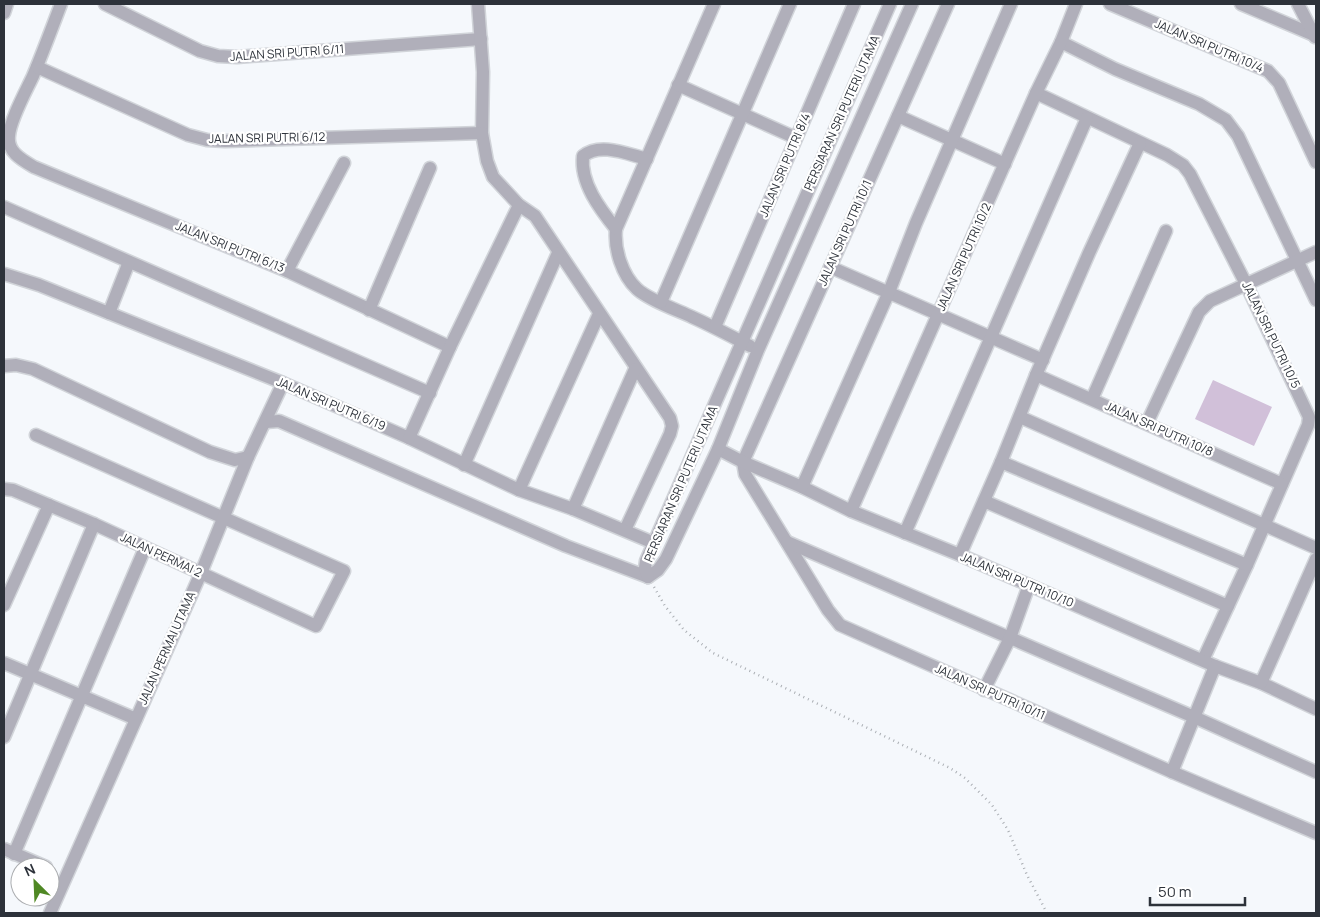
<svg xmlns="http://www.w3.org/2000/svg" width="1320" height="917" font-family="Manrope,sans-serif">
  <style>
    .garden { fill: #d1c0d9 }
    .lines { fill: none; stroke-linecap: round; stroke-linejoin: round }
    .minor-casing { stroke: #d1d4d9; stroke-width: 15 }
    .path { stroke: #abafb4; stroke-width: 2.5; stroke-dasharray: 1 4; stroke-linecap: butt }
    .minor { stroke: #b0afba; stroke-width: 12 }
    .labels { text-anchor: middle; stroke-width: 4.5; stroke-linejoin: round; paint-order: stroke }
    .street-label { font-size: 12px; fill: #2d323a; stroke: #fff }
  </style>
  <rect width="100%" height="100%" fill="#f5f8fc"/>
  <polygon class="garden" points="1213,380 1272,407 1254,446 1195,419"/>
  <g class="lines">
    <g class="minor-casing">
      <g id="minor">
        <path d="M61,4C52,28 43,52 33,76C26,91 10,120 9,136C7,152 22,160 34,167L287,271L450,347"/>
        <polyline points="105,4 200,51 218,56 237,57 481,39"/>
        <polyline points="478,4 483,72 482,133 487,161 493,177 519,205 535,216 670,418 672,426 670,434 625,530"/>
        <path d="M714,4L616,229C614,249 622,275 637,289C649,300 677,310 692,317C712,326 731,336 750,346"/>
        <polyline points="948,4 743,462 745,474 828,610 840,625 1172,772 1316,833"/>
        <polyline points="1110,4 1268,71 1279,83 1316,162"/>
        <polyline points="1241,4 1314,35"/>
        <polyline points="1298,4 1315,37"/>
        <polyline points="4,13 7,4"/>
        <polyline points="1061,42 1115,69 1199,104 1226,120 1238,136 1316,300"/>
        <polyline points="37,67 188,135 207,140 225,141 482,133"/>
        <polyline points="678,85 796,138"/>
        <polyline points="1036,93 1167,155 1183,165 1190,174 1246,284 1309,417 1308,425 1247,565 1203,660"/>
        <polyline points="898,116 1005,164"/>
        <polyline points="4,207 430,393"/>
        <path d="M616,229C600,209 580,183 583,156C600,142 627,154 647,159"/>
        <polyline points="830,267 1043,360"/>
        <polyline points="287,271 344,163"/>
        <polyline points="4,274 39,285 283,383 409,438 519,490 573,509 654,543"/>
        <polyline points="661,302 790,4"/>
        <polyline points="369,310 430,168"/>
        <polyline points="109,313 129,262"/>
        <polyline points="715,327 854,4"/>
        <polyline points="4,366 16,365 33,369 210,452 235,460 248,457"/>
        <polyline points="1036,375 1282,484"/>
        <polyline points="1092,399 1166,231"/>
        <polyline points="1020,417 1316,548"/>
        <polyline points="266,422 279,421 566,546 648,577"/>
        <polyline points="1147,423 1199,312 1210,301 1316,252"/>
        <polyline points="409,438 450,347 519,205"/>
        <polyline points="718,449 743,462 802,487 851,511 960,555 1215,666 1261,683 1316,709"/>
        <polyline points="1001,462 1247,565"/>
        <polyline points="464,465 558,253"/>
        <polyline points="802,487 889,292 916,223 1011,4"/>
        <polyline points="4,489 13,490 94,524 316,626 344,571 36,435"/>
        <polyline points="519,490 599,314"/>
        <polyline points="984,501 1228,606"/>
        <polyline points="573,509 635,369"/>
        <polyline points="851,511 1036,93 1061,42 1076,4"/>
        <polyline points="905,533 1087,118"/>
        <polyline points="787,542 1194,717 1316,772"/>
        <polyline points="960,555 1001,462 1036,375 1089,253 1140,143"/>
        <polyline points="648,577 658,570 666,559 718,449 758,350 912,4"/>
        <polyline points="648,577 645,568 646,561 890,4"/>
        <polyline points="4,605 49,505"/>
        <polyline points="4,663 136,719"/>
        <polyline points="1261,683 1316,559"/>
        <polyline points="984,690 1010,638 1029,585"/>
        <polyline points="4,737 94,524"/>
        <polyline points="1172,772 1215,666"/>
        <polyline points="4,849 46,867"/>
        <polyline points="14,854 145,548"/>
        <polyline points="50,913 201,573 248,457 283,383"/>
      </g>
    </g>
    <polyline class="path" points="654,587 665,606 684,630 713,653 950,768 965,778 992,805 1008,830 1027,875 1047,913"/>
    <use href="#minor" class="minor"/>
  </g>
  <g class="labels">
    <g class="street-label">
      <text transform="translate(1209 46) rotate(23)" y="4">JALAN SRI PUTRI 10/4</text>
      <text transform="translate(287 53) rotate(-4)" y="4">JALAN SRI PUTRI 6/11</text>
      <text transform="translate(842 113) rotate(-66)" y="4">PERSIARAN SRI PUTERI UTAMA</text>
      <text transform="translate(267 138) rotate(-1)" y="4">JALAN SRI PUTRI 6/12</text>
      <text transform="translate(785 165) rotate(-67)" y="4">JALAN SRI PUTRI 8/4</text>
      <text transform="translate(845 233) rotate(-66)" y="4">JALAN SRI PUTRI 10/1</text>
      <text transform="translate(230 247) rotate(22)" y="4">JALAN SRI PUTRI 6/13</text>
      <text transform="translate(964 257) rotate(-66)" y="4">JALAN SRI PUTRI 10/2</text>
      <text transform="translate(1271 335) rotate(64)" y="4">JALAN SRI PUTRI 10/5</text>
      <text transform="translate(331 404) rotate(23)" y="4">JALAN SRI PUTRI 6/19</text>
      <text transform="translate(1159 429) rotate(24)" y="4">JALAN SRI PUTRI 10/8</text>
      <text transform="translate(681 484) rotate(-67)" y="4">PERSIARAN SRI PUTERI UTAMA</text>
      <text transform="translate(161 555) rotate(25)" y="4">JALAN PERMAI 2</text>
      <text transform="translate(1017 580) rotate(23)" y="4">JALAN SRI PUTRI 10/10</text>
      <text transform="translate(167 648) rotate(-66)" y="4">JALAN PERMAI UTAMA</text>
      <text transform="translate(990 692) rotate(24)" y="4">JALAN SRI PUTRI 10/11</text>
    </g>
  </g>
  <rect width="1320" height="917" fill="none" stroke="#2d323a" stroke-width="10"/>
  <g transform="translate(35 882) rotate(336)"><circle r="24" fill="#ffffff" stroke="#abadb0"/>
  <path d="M0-4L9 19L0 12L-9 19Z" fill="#4f8824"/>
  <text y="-8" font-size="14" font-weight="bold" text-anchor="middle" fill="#2d323a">N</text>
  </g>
  <path d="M1150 897v8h95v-8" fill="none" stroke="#2d323a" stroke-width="2.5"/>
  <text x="1158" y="897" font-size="15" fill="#2d323a" stroke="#ffffff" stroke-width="4" paint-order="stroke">50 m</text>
</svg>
